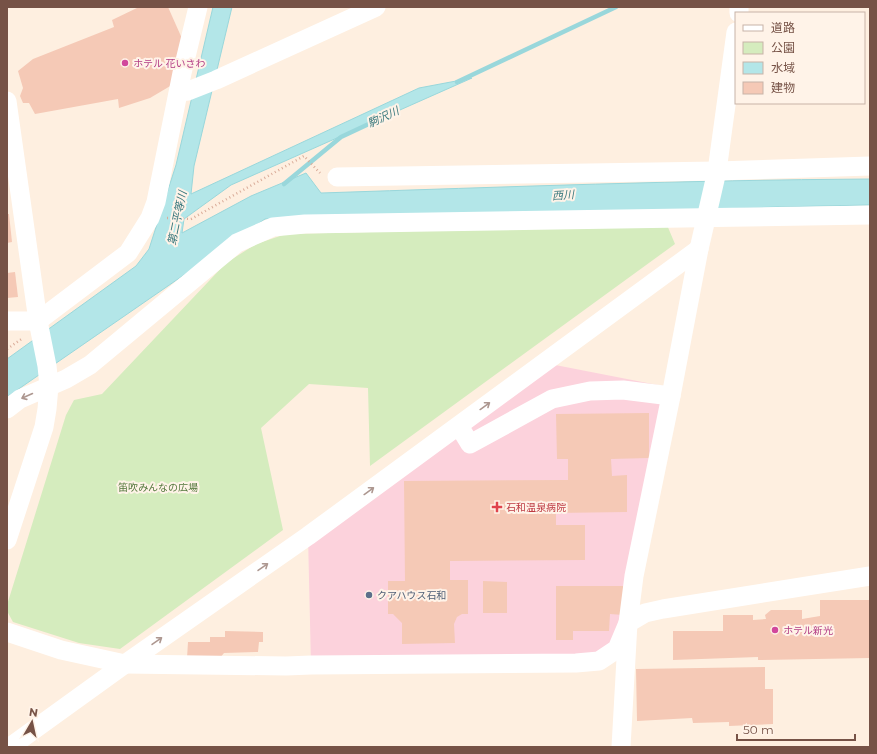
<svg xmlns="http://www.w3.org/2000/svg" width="877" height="754" font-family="Montserrat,'Noto Sans JP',sans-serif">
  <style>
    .medical { fill: #fcd2dc }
    .green { fill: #d5ecbe }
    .water { fill: #b3e6e8; stroke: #99d7db }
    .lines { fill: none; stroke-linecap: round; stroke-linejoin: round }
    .stream { stroke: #99d7db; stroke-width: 4.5 }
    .building { fill: #f5c9b6 }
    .path { stroke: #daac99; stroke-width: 2.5; stroke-dasharray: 1 3; stroke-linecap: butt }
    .minor { stroke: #fff; stroke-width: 19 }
    .oneway { stroke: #ad9790 }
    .hotel-dot { fill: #d1479c; stroke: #fff3e8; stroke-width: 1.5 }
    .health-dot { fill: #e0444e; stroke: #fff3e8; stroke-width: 1.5 }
    .service-dot { fill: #5c6f8a; stroke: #fff3e8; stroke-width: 1.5 }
    .labels { text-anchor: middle; stroke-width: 4; stroke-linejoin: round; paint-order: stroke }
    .hotel-label { font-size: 10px; fill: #b23c85; stroke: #fff3e8; text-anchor: start }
    .park-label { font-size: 10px; fill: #52773b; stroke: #fff3e8 }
    .health-label { font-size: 10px; fill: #be3a42; stroke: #fff3e8; text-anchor: start }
    .service-label { font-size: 10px; fill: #4e5e75; stroke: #fff3e8; text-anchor: start }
    .water-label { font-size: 11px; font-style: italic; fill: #39787d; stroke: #fff3e8 }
  </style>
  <rect width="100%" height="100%" fill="#feefe0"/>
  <polygon class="medical" points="545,363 673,388 628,623 599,661 311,665 308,536"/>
  <polygon class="green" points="667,225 675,244 370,466 368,388 309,384 261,428 283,530 120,649 79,643 13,622 7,611 7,605 66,415 74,400 102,394 226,263 256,244 286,234"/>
  <path class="water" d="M213,7H232L194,166L191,194L419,88L472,78L231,185L184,219L182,233L251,196L306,173L321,193C504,187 687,180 870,179V205L776,207L487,217L265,219L7,397V359L136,266L149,249L176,165Z"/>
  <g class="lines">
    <g class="stream">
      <polyline points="457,82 616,7"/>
      <polyline points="284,184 341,137 373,122"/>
    </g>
  </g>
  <g class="building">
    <polygon points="139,7 168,7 184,43 177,82 150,98 119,108 118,99 35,114 29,103 23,103 20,96 23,88 18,71 33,59 114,27 112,20"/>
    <polygon points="7,214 9,214 12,242 7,243"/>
    <polygon points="15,272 18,297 7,298 7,273"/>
    <polygon points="649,413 649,458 611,459 612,476 627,475 627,512 556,513 556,525 585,525 585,560 450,561 450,580 468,580 468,614 462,614 457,617 454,624 455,643 402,644 402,623 393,614 388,614 388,581 405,581 404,481 568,480 568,459 557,459 556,414"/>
    <polygon points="483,581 507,582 507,613 483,613"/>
    <polygon points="556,586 623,586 623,615 610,614 609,631 573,631 573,640 556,640"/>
    <polygon points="820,600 870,600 870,658 758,660 758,657 673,660 673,631 723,631 723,615 753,615 753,620 766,619 765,615 771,610 802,610 802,619 820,616"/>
    <polygon points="225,631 263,632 263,642 259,642 258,652 224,653 219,659 187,658 188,642 210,642 210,637 225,637"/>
    <polygon points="765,667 765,689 773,689 773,724 729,726 729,722 693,723 692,718 637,721 636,669"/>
  </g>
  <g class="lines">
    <g class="path">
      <polyline points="167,218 191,219 304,156 320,173"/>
      <polyline points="7,349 23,338"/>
    </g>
    <g class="minor">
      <polyline points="739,13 739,7"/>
      <polyline points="179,92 188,91 216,80 376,7"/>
      <polyline points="7,101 38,321 47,366 49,386 47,409 44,427 7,540"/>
      <polyline points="337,177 717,171 870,166"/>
      <polyline points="7,321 38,321 128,253 150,218 156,202 182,73 198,7"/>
      <polyline points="7,409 20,399 66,379 90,365 237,243 273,227 305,224 870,215"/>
      <polyline points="459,426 470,444 552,399 590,391 623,390 671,396"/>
      <polyline points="7,632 61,650 125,664 286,666 311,665 576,663 599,661 617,649 628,623 645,613 663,609 870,576"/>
      <polyline points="10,747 125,664 308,536 699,249"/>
      <polyline points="621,747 628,623 634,576 671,396 699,249 717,171 736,32"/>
    </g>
  </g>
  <defs><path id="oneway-shaft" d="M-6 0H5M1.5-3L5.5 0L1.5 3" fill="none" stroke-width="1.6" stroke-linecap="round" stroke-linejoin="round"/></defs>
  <g class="oneway">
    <use href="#oneway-shaft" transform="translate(27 396) rotate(156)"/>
    <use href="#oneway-shaft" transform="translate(485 406) rotate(-36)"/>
    <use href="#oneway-shaft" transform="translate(369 491) rotate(-36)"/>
    <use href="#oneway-shaft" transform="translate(263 567) rotate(-35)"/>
    <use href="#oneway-shaft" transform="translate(157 641) rotate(-35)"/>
  </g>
  <g class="hotel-dot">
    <circle cx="125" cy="63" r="4"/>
    <circle cx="775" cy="630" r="4"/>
  </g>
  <path class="health-dot" d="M495 501h4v4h4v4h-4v4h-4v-4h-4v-4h4z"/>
  <circle class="service-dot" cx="369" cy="595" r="4"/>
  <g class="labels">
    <g class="hotel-label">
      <text x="133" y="67">ホテル 花いさわ</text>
      <text x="783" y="634">ホテル新光</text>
    </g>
    <g class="park-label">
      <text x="158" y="491">笛吹みんなの広場</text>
    </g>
    <g class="health-label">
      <text x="506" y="511">石和温泉病院</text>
    </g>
    <g class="service-label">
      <text x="377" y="599">クアハウス石和</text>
    </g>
    <g class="water-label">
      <text transform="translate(383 117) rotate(-25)" y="4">駒沢川</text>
      <text transform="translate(563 195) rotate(-4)" y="4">西川</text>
      <text transform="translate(177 218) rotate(-78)" y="4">第二平等川</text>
    </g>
  </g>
  <rect width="877" height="754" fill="none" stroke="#765246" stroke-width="16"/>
  <rect x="735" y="12" width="130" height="92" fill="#fff3e8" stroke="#c8b3a7"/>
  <rect x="743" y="25" width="20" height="6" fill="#ffffff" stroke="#c8b3a7"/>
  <text x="771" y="32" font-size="12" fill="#765246">道路</text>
  <rect x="743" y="42" width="20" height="12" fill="#d5ecbe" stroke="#c8b3a7"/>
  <text x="771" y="52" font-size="12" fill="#765246">公園</text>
  <rect x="743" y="62" width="20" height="12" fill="#b3e6e8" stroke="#c8b3a7"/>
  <text x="771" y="72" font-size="12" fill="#765246">水域</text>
  <rect x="743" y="82" width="20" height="12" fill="#f5c9b6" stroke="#c8b3a7"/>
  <text x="771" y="92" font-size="12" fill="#765246">建物</text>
  <g transform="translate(32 722) rotate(9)" stroke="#fff3e8" stroke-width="3" paint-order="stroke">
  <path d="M0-3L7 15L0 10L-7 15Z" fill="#765246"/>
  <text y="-6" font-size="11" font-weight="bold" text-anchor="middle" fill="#765246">N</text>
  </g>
  <path d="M737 734v6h118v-6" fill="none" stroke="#765246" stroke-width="2"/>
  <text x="743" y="734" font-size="12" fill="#765246" stroke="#fff3e8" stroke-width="3" paint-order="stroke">50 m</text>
</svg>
